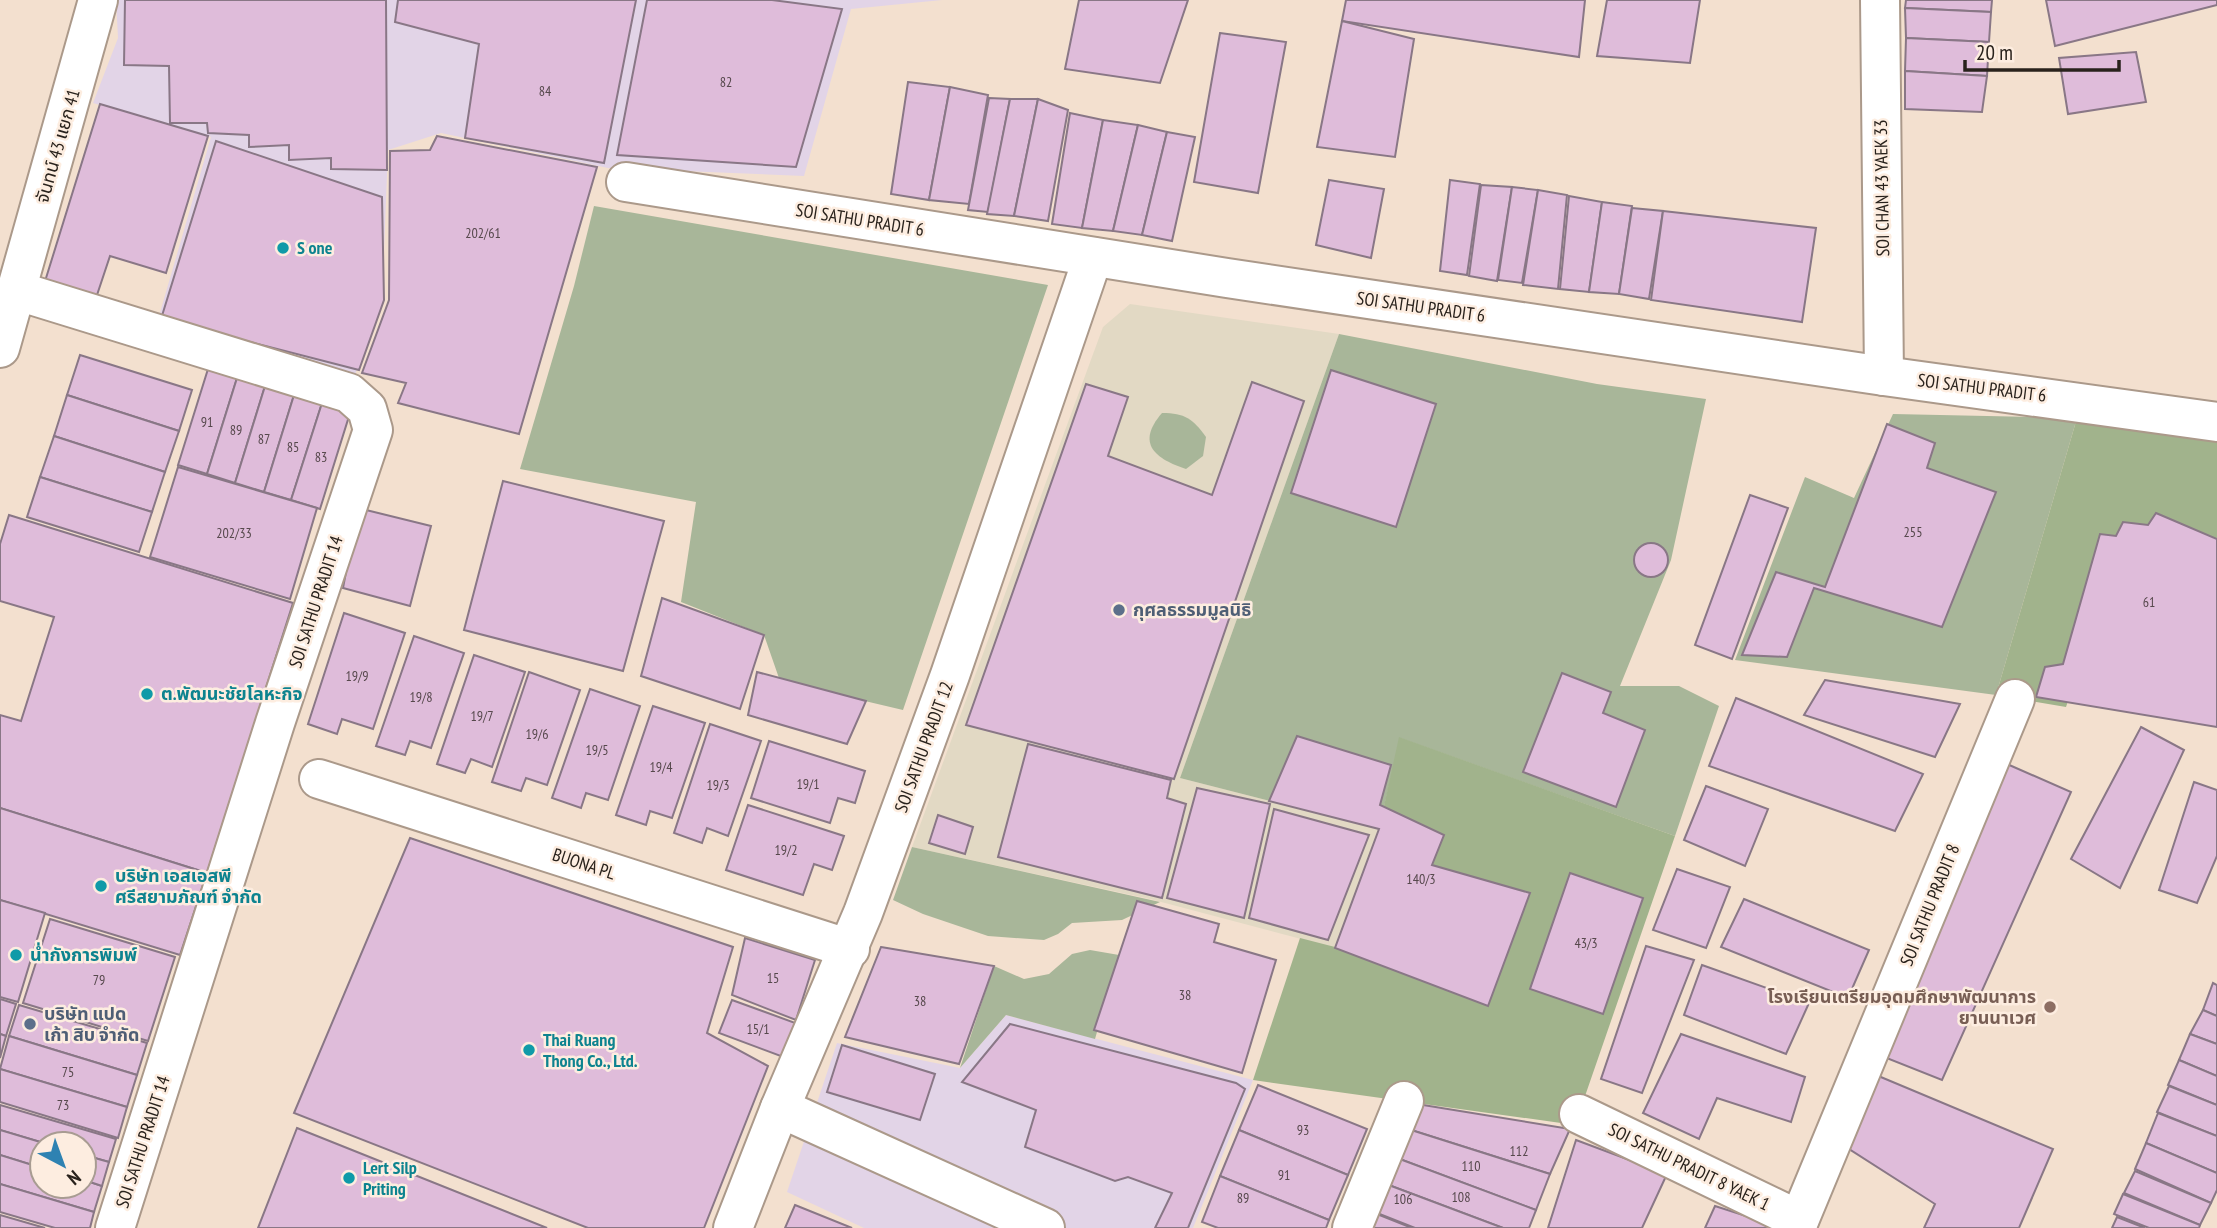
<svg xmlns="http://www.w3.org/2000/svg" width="2217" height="1228" font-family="'PT Sans Narrow','Noto Sans Thai',sans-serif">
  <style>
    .commercial { fill: #e2d9c4 }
    .industrial { fill: #e2d4e7 }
    .green { fill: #a8b699 }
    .forest { fill: #a1b38c }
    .building { fill: #dfbcda; stroke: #897786; stroke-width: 2 }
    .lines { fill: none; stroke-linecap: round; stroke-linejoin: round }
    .minor-casing { stroke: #ab998a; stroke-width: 42 }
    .minor { stroke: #fff; stroke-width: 38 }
    .culture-dot { fill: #0f9aa8; stroke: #fdede0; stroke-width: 2.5 }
    .service-dot { fill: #5c6f8a; stroke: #fdede0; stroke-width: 2.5 }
    .education-dot { fill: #8d6e63; stroke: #fdede0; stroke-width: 2.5 }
    .labels { text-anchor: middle; stroke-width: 5; stroke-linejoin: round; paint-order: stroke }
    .number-label { font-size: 14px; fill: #56484c }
    .street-label { font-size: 18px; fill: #29221c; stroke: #fdede0 }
    .culture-label { font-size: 18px; font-weight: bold; fill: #0d838f; stroke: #fdede0; text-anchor: start }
    .service-label { font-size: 18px; font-weight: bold; fill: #4e5e75; stroke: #fdede0; text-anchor: start }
    .education-label { font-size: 18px; font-weight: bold; fill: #785e54; stroke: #fdede0; text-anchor: end }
  </style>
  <rect width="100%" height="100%" fill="#f3e0cf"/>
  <polygon class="commercial" points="1130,304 1339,334 1180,778 1379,829 1335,948 1150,899 912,847 1103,327"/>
  <g class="industrial">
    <polygon points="116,0 942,0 851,9 804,176 608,168 441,133 388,150 382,302 353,380 157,323 211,137 93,103 118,38"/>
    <polygon points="1006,1015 1253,1080 1193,1228 864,1228 787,1192 837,1043 960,1068"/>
  </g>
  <g class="green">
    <polygon points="594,206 1048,285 903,710 780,681 764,635 681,602 696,502 520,469 574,286"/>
    <polygon points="1339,334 1597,384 1706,399 1671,560 1620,686 1679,686 1719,706 1675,836 1400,738 1379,829 1180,778"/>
    <path d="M1162,413C1185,413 1193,419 1206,437L1203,456L1186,469C1156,459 1135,444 1162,413Z"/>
    <polygon points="1893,414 2077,418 1996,695 1735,660 1805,477 1854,498"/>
    <polygon points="912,847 1160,902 1122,920 1072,923 1058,934 1044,940 988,936 923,914 893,900"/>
    <polygon points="1090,950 1119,955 1095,1039 1006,1015 960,1068 994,966 1024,979 1049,974 1072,954"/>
  </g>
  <g class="forest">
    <polygon points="2077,418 2217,437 2217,575 2120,545 2066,707 1996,695"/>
    <polygon points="1399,737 1675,836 1575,1125 1253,1080 1300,938 1335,947 1379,829"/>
  </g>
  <g class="building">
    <polygon points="125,0 386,0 387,170 331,169 331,158 289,160 289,145 249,147 249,135 208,133 207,123 170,123 169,66 124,65"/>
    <polygon points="398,0 636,0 604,163 465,138 479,44 395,22"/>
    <polygon points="647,0 772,0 842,9 796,167 617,155"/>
    <polygon points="1079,0 1188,0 1160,83 1065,69"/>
    <polygon points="1346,0 1585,0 1579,57 1342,21"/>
    <polygon points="1607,0 1700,0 1690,63 1597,56"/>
    <polygon points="1906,0 1992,0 1991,12 1905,8"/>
    <polygon points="2046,0 2217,0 2217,5 2055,46"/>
    <polygon points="1905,8 1991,12 1989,42 1906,38"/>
    <polygon points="1342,21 1414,39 1395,157 1317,147"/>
    <polygon points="1220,33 1286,42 1258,193 1194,182"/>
    <polygon points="1906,38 1989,42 1987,76 1905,71"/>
    <polygon points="2136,52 2146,102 2068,114 2059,58"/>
    <polygon points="1905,71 1987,76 1982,112 1905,109"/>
    <polygon points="908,82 950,87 929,200 891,194"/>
    <polygon points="950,87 988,95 969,204 929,200"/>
    <polygon points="989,98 1010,99 988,212 968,210"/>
    <polygon points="1010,99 1038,99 1014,216 987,214"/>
    <polygon points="1038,99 1068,110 1048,221 1014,216"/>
    <polygon points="100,104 208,136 166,273 110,256 93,307 42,291"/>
    <polygon points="1070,113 1103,120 1082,228 1052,224"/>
    <polygon points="1103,120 1138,125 1113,231 1082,228"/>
    <polygon points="1138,125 1167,132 1142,235 1113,231"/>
    <polygon points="1167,132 1195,137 1172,241 1142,235"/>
    <polygon points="437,136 597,167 519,434 398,403 406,383 362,373 389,300 390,151 430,150"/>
    <polygon points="216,141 382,197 384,300 359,370 161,319"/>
    <polygon points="1329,180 1384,189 1371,258 1316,245"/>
    <polygon points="1450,180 1480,184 1467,275 1440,271"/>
    <polygon points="1481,185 1512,187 1497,281 1469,276"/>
    <polygon points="1512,187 1538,190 1522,283 1498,280"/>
    <polygon points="1538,190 1567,195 1558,289 1523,285"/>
    <polygon points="1569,196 1602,202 1589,292 1560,289"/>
    <polygon points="1602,202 1632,206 1619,294 1589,292"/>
    <polygon points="1632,208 1663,211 1649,299 1619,294"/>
    <polygon points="1663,211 1816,228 1802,322 1651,300"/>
    <polygon points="80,355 192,390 179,431 67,395"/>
    <polygon points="208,369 237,378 207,474 178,465"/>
    <polygon points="1331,370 1436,404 1396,527 1291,493"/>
    <polygon points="237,378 265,386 235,483 207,474"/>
    <polygon points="1252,382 1304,401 1174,779 966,725 1086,384 1128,397 1108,456 1212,495"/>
    <polygon points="265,386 294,395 264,492 235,483"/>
    <polygon points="67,395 179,431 165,472 54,436"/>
    <polygon points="294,395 322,403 291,500 264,492"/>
    <polygon points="322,403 350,413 320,509 291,500"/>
    <polygon points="1887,424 1935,443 1927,468 1996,492 1942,627 1814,588 1787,657 1742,655 1776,572 1825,587"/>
    <polygon points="54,436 165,472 152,512 40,477"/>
    <polygon points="178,467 317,508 290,599 150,557"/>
    <polygon points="40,477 152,512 139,552 27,517"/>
    <polygon points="503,481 664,521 623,671 464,630"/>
    <polygon points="1750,495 1788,508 1732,659 1695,645"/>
    <polygon points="358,508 431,526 410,606 343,588"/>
    <polygon points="2156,513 2217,539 2217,727 2036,697 2045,667 2063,664 2100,534 2116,536 2123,522 2148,525"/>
    <polygon points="9,515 293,603 207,873 0,808 0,715 21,721 54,617 0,601 0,544"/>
    <circle cx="1651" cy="560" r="17"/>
    <polygon points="662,598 764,635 740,709 641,676"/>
    <polygon points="344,613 405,633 373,729 342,719 337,734 308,724"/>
    <polygon points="414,636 464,653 431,748 410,741 405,755 376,746"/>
    <polygon points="474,655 525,672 492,767 471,759 465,773 437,764"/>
    <polygon points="529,672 580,690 547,785 526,778 521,791 492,782"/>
    <polygon points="757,672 866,701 847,744 748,715"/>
    <polygon points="1562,673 1611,692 1603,713 1645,730 1616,807 1523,772"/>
    <polygon points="1825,680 1960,704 1935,757 1804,715"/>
    <polygon points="590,689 640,706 608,800 586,793 581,808 552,798"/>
    <polygon points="1736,698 1923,774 1895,831 1709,766"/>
    <polygon points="653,706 705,723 672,818 650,811 646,825 616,815"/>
    <polygon points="710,724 761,741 728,836 707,828 702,843 674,833"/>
    <polygon points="2141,727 2184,750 2120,888 2071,859"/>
    <polygon points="1297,736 1391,765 1380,805 1444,835 1432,865 1530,893 1488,1006 1335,948 1379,829 1269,801"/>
    <polygon points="769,741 865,771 855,803 838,798 830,823 751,798"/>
    <polygon points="1028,744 1171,780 1167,798 1186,804 1162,898 998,857"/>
    <polygon points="2007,764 2071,792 1942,1080 1884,1057"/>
    <polygon points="2194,782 2217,790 2217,856 2197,903 2159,890"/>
    <polygon points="1706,786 1768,809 1745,866 1684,840"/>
    <polygon points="1197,788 1270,804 1244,918 1167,898"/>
    <polygon points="748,805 844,836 832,870 814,864 803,895 726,870"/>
    <polygon points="0,808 207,873 180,955 0,900"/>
    <polygon points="1274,809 1369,835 1328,940 1249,918"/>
    <polygon points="938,815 973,827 965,854 929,843"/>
    <polygon points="410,838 733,947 707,1033 768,1066 704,1228 588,1228 294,1113"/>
    <polygon points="1677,869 1730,887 1706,948 1653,930"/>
    <polygon points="1570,873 1643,898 1603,1014 1530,989"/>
    <polygon points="1744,899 1869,950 1848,998 1721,947"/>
    <polygon points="0,900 45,913 18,1002 0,997"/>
    <polygon points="1137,901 1219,924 1214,942 1276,960 1242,1073 1094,1030"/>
    <polygon points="50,919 175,957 148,1041 23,1003"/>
    <polygon points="745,938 815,960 796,1020 732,995"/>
    <polygon points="1646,946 1694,960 1642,1093 1601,1079"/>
    <polygon points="881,947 994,966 959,1064 845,1037"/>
    <polygon points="1702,965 1809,1003 1786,1054 1684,1015"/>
    <polygon points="2213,983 2217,985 2217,1016 2203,1010"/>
    <polygon points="0,999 16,1004 6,1036 0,1034"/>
    <polygon points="732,1000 798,1024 786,1058 719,1033"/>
    <polygon points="19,1005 147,1043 137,1075 9,1036"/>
    <polygon points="2203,1010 2217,1016 2217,1044 2190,1034"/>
    <polygon points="1010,1024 1236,1083 1245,1089 1188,1228 1155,1228 1172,1193 1128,1177 1115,1181 1025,1147 1036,1110 962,1082"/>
    <polygon points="0,1034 6,1036 0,1058"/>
    <polygon points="1681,1034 1805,1077 1791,1122 1717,1098 1699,1139 1643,1113"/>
    <polygon points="2190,1034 2217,1044 2217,1076 2179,1060"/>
    <polygon points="9,1036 137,1075 127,1107 0,1069"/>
    <polygon points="842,1045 935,1074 920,1120 827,1092"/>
    <polygon points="2179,1060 2217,1076 2217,1105 2168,1085"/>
    <polygon points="0,1069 127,1107 118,1138 0,1102"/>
    <polygon points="1876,1075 2053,1149 2019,1228 1924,1228 1935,1204 1846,1147"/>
    <polygon points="1258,1085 1367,1129 1348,1175 1239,1130"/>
    <polygon points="2169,1086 2217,1105 2217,1136 2157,1112"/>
    <polygon points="1417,1104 1570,1129 1550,1174 1408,1129"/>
    <polygon points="0,1105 116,1139 109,1162 84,1155 84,1144 47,1144 0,1130"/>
    <polygon points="2158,1113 2217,1136 2217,1173 2146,1143"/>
    <polygon points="297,1128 547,1228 258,1228"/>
    <polygon points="1408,1129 1550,1174 1536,1210 1397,1158"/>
    <polygon points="0,1130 47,1144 42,1144 42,1168 0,1155"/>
    <polygon points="1239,1130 1348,1175 1329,1220 1220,1176"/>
    <polygon points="1576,1140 1667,1174 1642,1228 1548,1228"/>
    <polygon points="2146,1143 2217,1173 2217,1190 2211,1203 2135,1169"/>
    <polygon points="0,1155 42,1168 42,1186 84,1186 84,1180 102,1186 94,1212 0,1184"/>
    <polygon points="84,1155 109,1162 102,1186 84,1180"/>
    <polygon points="1397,1158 1536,1210 1529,1228 1503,1228 1386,1184"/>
    <polygon points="2135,1171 2211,1203 2200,1225 2124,1193"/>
    <polygon points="1220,1176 1329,1220 1326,1228 1218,1228 1202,1222"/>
    <polygon points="0,1184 94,1212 90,1228 55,1228 0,1212"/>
    <polygon points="1386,1184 1503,1228 1415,1228 1377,1213"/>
    <polygon points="2123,1194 2200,1225 2199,1228 2149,1228 2114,1214"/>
    <polygon points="795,1205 852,1228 785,1228"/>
    <polygon points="1715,1206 1768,1223 1766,1228 1705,1228"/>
    <polygon points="1377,1214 1412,1228 1371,1228"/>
    <polygon points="0,1215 45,1228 0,1228"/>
    <polygon points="2117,1217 2145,1228 2112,1228"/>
  </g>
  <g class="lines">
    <g class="minor-casing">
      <g id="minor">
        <polyline points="1880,0 1884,376"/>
        <polyline points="626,182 1227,278 1884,376 2217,422"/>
        <polyline points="18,291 349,393 367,409 373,430 275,723 115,1228"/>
        <polyline points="0,348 98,0"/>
        <polyline points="319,779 850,949"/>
        <polyline points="780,1108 1045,1228"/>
        <polyline points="1579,1114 1799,1220"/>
        <polyline points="733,1228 780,1108 863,913 950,675 1093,257"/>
        <polyline points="1352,1228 1404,1101"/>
        <polyline points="1796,1228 2015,699"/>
      </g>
    </g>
    <use href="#minor" class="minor"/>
  </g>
  <g class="culture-dot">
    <circle cx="283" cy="248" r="7"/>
    <circle cx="147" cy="694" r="7"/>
    <circle cx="101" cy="886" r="7"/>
    <circle cx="16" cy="955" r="7"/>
    <circle cx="529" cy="1050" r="7"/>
    <circle cx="349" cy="1178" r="7"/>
  </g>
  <g class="service-dot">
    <circle cx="1119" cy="610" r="7"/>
    <circle cx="30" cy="1024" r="7"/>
  </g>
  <circle class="education-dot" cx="2050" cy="1007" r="7"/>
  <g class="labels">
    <g class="number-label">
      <text x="726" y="87">82</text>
      <text x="545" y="96">84</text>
      <text x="483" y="238">202/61</text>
      <text x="207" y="427">91</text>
      <text x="236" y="435">89</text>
      <text x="264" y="444">87</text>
      <text x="293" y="452">85</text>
      <text x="321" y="462">83</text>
      <text x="1913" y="537">255</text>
      <text x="234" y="538">202/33</text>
      <text x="2149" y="607">61</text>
      <text x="357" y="681">19/9</text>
      <text x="421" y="702">19/8</text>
      <text x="482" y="721">19/7</text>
      <text x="537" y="739">19/6</text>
      <text x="597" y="755">19/5</text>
      <text x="661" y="772">19/4</text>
      <text x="808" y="789">19/1</text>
      <text x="718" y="790">19/3</text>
      <text x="786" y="855">19/2</text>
      <text x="1421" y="884">140/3</text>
      <text x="1586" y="948">43/3</text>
      <text x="773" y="983">15</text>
      <text x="99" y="985">79</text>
      <text x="1185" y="1000">38</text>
      <text x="920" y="1006">38</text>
      <text x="758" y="1034">15/1</text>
      <text x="68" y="1077">75</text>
      <text x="63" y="1110">73</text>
      <text x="1303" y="1135">93</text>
      <text x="1519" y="1156">112</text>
      <text x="1471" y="1171">110</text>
      <text x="1284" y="1180">91</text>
      <text x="1461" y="1202">108</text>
      <text x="1243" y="1203">89</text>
      <text x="1403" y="1204">106</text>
    </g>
    <g class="street-label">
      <text transform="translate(58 146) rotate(-74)" y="6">จันทน์ 43 แยก 41</text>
      <text transform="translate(1882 188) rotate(-91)" y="6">SOI CHAN 43 YAEK 33</text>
      <text transform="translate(860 220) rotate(9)" y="6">SOI SATHU PRADIT 6</text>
      <text transform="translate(1421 307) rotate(8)" y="6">SOI SATHU PRADIT 6</text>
      <text transform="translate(1982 388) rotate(7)" y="6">SOI SATHU PRADIT 6</text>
      <text transform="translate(316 602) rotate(-72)" y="6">SOI SATHU PRADIT 14</text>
      <text transform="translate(924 747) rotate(-70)" y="6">SOI SATHU PRADIT 12</text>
      <text transform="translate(584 864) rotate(18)" y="6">BUONA PL</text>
      <text transform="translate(1930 905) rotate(-68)" y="6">SOI SATHU PRADIT 8</text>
      <text transform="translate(143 1142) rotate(-72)" y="6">SOI SATHU PRADIT 14</text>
      <text transform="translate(1689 1167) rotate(26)" y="6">SOI SATHU PRADIT 8 YAEK 1</text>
    </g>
    <g class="culture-label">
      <text x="297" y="254">S one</text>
      <text x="161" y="700">ต.พัฒนะชัยโลหะกิจ</text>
      <text x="115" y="882">บริษัท เอสเอสพี<tspan x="115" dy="21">ศรีสยามภัณฑ์ จำกัด</tspan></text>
      <text x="30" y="961">น่ำกังการพิมพ์</text>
      <text x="543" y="1046">Thai Ruang<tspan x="543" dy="21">Thong Co., Ltd.</tspan></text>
      <text x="363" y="1174">Lert Silp<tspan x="363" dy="21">Priting</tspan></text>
    </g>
    <g class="service-label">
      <text x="1133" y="616">กุศลธรรมมูลนิธิ</text>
      <text x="44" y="1020">บริษัท แปด<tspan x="44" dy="21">เก้า สิบ จำกัด</tspan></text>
    </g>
    <g class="education-label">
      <text x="2036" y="1003">โรงเรียนเตรียมอุดมศึกษาพัฒนาการ<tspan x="2036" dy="21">ยานนาเวศ</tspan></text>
    </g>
  </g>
  <g transform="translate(63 1165) rotate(139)"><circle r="33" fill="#fdede0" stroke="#a89c92" stroke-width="2"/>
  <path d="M0-5L12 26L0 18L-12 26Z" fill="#2e82b2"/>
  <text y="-10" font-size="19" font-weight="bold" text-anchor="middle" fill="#29221c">N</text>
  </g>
  <path d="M1965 60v10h154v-10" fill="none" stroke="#29221c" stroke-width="3.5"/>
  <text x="1976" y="60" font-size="21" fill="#29221c" stroke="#fdede0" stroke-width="5" paint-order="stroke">20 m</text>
</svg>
